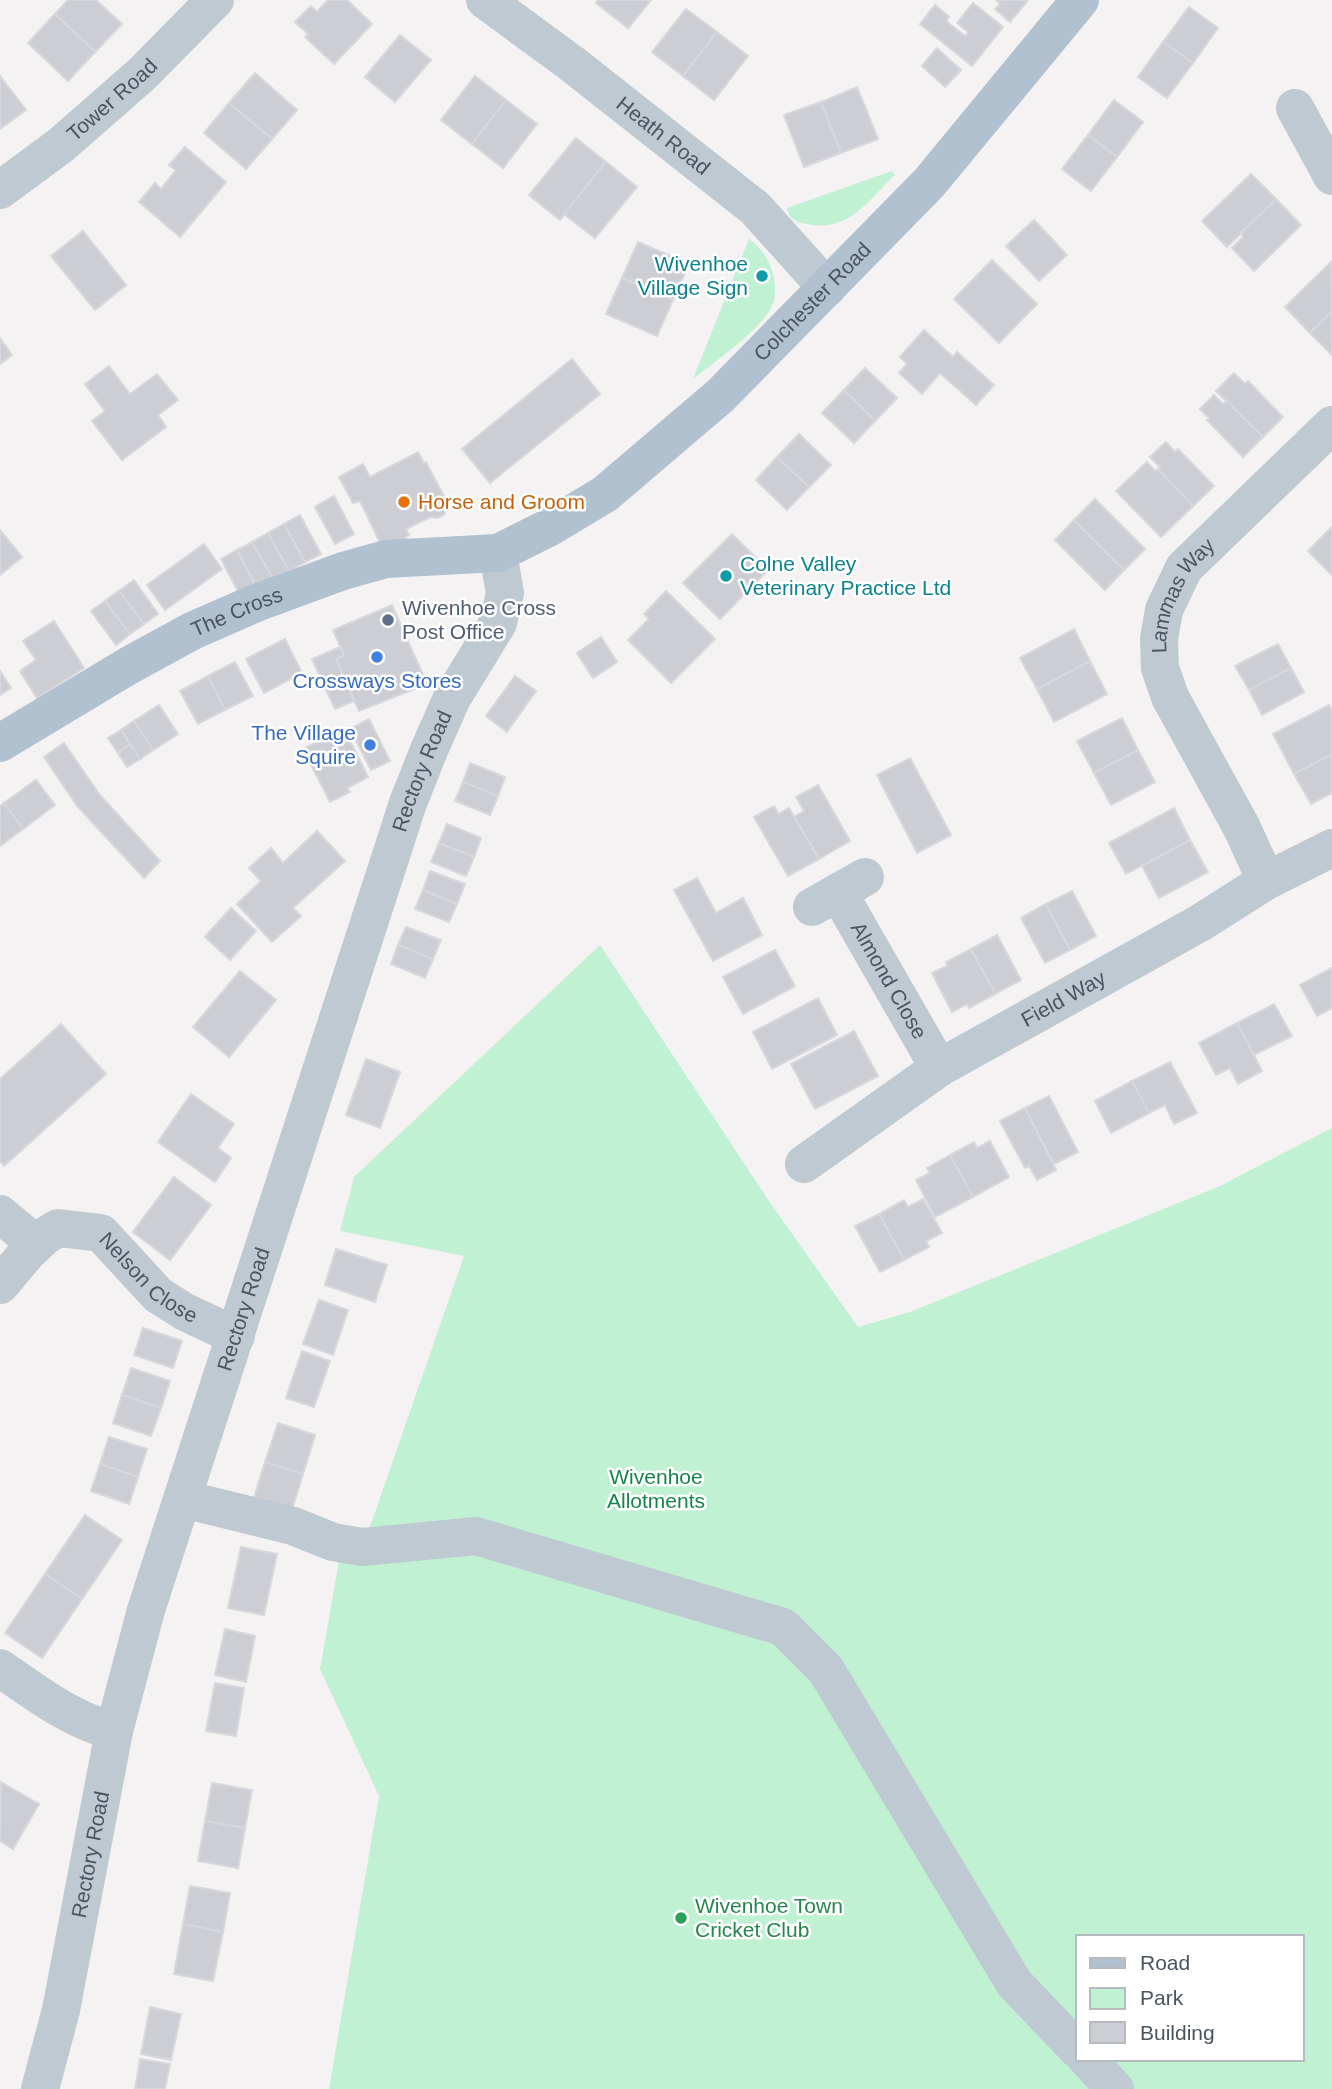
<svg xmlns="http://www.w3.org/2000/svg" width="1332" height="2089" font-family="Arial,sans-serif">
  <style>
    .green { fill: #c1f1d3; fill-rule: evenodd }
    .building { fill: #ccced4; stroke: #d6d8dd; stroke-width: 2 }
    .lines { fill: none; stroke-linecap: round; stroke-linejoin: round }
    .minor { stroke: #bfc9d1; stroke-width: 38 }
    .major { stroke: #b1c1d0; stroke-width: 38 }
    .culture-dot { fill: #0f9aa8; stroke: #fff; stroke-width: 2.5 }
    .food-dot { fill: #e8710a; stroke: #fff; stroke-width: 2.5 }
    .service-dot { fill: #5c6f8a; stroke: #fff; stroke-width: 2.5 }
    .shop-dot { fill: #3f7fe0; stroke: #fff; stroke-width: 2.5 }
    .leisure-dot { fill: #2e9e5b; stroke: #fff; stroke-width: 2.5 }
    .labels { text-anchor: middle; stroke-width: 5; stroke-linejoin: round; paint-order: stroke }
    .street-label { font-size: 21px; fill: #495560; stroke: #fff }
    .culture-label { font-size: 21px; fill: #0d838f; stroke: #fff; text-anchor: end }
    .food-label { font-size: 21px; fill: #c56008; stroke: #fff; text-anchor: start }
    .service-label { font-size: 21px; fill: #4e5e75; stroke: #fff; text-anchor: start }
    .shop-label { font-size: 21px; fill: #366cbe; stroke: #fff }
    .park-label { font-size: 21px; fill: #16854c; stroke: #fff }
    .leisure-label { font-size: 21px; fill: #27864d; stroke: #fff; text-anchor: start }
  </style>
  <rect width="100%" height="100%" fill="#f4f2f2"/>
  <g class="green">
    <path d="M892,171L895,175C867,201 849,233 807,224C796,222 789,219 787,208Z"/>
    <path d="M749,239C761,248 769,259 773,274C775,284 777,296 772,306C762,329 714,362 693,379Z"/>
    <path d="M600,945L771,1204L858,1327L910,1312L1220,1186L1332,1128V2089H329L379,1796L320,1669L341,1550L363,1547L464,1256L340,1231L354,1177ZM1078,1937H1302V2059H1078Z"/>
  </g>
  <g class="building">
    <polygon points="68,0 96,0 122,24 95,52 55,14"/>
    <polygon points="328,0 347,0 372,24 334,64 305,37 308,34 295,22 311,6 317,12"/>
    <polygon points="598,0 651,0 628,28 596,3"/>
    <polygon points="996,0 1028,0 1010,22 995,9 1000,4"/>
    <polygon points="973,3 1003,27 972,66 920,24 935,5 949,17 946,21 965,36 968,32 957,23"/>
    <polygon points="1189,7 1218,28 1193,63 1163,42"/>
    <polygon points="686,9 717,32 683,76 652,52"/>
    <polygon points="55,14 95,52 68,81 28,43"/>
    <polygon points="717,32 748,56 714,100 683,76"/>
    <polygon points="400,35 431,60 395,102 365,77"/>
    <polygon points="1163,42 1193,63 1167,98 1138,77"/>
    <polygon points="937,48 961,70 945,87 922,66"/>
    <polygon points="255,73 297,110 272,139 229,103"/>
    <polygon points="0,76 26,110 0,129"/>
    <polygon points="475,76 506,100 472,144 441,120"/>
    <polygon points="857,87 878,139 841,153 821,102"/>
    <polygon points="506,100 537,124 503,168 472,144"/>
    <polygon points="1114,100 1143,122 1117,157 1088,135"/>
    <polygon points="821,102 841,153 804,167 784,115"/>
    <polygon points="229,103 272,139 246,169 204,133"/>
    <polygon points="1088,135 1117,157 1091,191 1062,169"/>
    <polygon points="576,138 606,162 560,220 529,195"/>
    <polygon points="185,147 226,182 180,237 139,202 155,183 161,189 176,170 169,165"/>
    <polygon points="606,162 637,187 595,238 564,214"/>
    <polygon points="1251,174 1276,199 1227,247 1202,221"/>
    <polygon points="1276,199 1301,225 1254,271 1232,248 1243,237 1241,233"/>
    <polygon points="1034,220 1067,255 1039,281 1006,246"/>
    <polygon points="83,231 126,285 95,310 51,256"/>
    <polygon points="638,242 689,264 673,300 622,278"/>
    <polygon points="992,260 1037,304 999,343 954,299"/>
    <polygon points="1331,262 1332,311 1310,333 1285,307"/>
    <polygon points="622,278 673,300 657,336 606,314"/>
    <polygon points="1332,311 1332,355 1310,333"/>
    <polygon points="924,330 953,357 957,352 994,385 976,405 940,373 922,394 899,373 907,364 900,357"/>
    <polygon points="0,338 12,355 0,364"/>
    <polygon points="572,359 600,394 490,483 462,449"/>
    <polygon points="109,366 130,394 157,374 178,400 158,415 166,427 122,460 92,421 105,411 85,384"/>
    <polygon points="865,368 897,398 875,421 844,390"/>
    <polygon points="1234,373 1245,384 1248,381 1283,417 1263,437 1216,391"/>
    <polygon points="844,390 875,421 854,443 822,413"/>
    <polygon points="1214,395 1223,404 1227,401 1263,437 1243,457 1207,420 1209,418 1200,409"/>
    <polygon points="799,434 831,465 809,487 777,457"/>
    <polygon points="1166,442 1175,452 1178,449 1214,486 1193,506 1158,469 1160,467 1150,457"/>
    <polygon points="418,452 424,463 426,462 449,506 446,508 444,515 437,518 430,517 406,529 409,535 405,537 407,539 384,551 360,501 353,503 339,477 363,464 370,477"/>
    <polygon points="777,457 809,487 787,510 756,480"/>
    <polygon points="1147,462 1155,471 1158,469 1193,506 1161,537 1116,491"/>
    <polygon points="334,496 354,534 335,544 315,507"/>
    <polygon points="1095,499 1145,549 1124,570 1074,520"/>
    <polygon points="300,515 321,554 305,562 284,524"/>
    <polygon points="1074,520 1124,570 1105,590 1055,540"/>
    <polygon points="284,524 305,562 289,571 268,533"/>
    <polygon points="1332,527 1332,575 1308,551"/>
    <polygon points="0,530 22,557 0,575"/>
    <polygon points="268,533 289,571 273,579 252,542"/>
    <polygon points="732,534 768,570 720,619 683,583"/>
    <polygon points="252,542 273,579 257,588 237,550"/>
    <polygon points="204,544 222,569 165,610 147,585"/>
    <polygon points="237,550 257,588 241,597 221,559"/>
    <polygon points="134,580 158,614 144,624 119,591"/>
    <polygon points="119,591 144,624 130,634 105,601"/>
    <polygon points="666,591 715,639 671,683 628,640 649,619 644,614"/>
    <polygon points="105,601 130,634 116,645 91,611"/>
    <polygon points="392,605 427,684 359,711 336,659 344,655 333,630"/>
    <polygon points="54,621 84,668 37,698 20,671 36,660 23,641"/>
    <polygon points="1074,629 1090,661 1037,689 1020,658"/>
    <polygon points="601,637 617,662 593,678 577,653"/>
    <polygon points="285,639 302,673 264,693 246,659"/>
    <polygon points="1278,644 1291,668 1249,690 1235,666"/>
    <polygon points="340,647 344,655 336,659 354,701 335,709 312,659"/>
    <polygon points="1090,661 1107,694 1054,722 1037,689"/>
    <polygon points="235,662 253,696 225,710 208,676"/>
    <polygon points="1291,668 1304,692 1262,715 1249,690"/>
    <polygon points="0,671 11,688 0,695"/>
    <polygon points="208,676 225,710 198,724 180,691"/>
    <polygon points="515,676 536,691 507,732 486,716"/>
    <polygon points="159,705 178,734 153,750 134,721"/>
    <polygon points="1329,705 1332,711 1332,754 1294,774 1273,734"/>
    <polygon points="1122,718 1138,750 1094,773 1077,741"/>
    <polygon points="369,719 390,761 371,770 350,729"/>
    <polygon points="134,721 153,750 140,759 121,730"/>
    <polygon points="344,728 368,777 347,788 350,792 330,802 303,749"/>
    <polygon points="121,730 130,744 118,753 108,738"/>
    <polygon points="64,743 99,794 160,861 144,878 78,807 44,757"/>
    <polygon points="130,744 140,759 127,767 118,753"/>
    <polygon points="1138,750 1155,782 1111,805 1094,773"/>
    <polygon points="1332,754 1332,793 1311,804 1294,774"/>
    <polygon points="910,758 951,835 917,853 877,775"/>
    <polygon points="470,763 505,777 498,796 463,782"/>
    <polygon points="36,780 55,805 23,829 4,803"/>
    <polygon points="463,782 498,796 490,815 455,801"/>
    <polygon points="818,785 850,841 819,859 794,817 804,811 796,797"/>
    <polygon points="4,803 23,829 0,846 0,806"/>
    <polygon points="774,806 779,814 789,808 819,859 788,876 754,817"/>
    <polygon points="1174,808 1190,840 1126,874 1109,843"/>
    <polygon points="447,824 481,838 474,857 439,843"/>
    <polygon points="317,831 345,861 293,908 301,916 272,942 237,904 261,881 249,868 271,848 283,863"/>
    <polygon points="1190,840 1208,872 1159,898 1142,866"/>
    <polygon points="439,843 474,857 466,876 431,862"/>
    <polygon points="430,871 465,884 457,904 423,890"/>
    <polygon points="697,878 716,913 743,898 762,935 713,961 674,890"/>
    <polygon points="423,890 457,904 449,922 415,909"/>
    <polygon points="1072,891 1096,936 1070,950 1046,904"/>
    <polygon points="1046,904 1070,950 1045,963 1021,918"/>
    <polygon points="231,908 256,931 230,960 205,937"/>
    <polygon points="406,927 441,940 433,959 398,945"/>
    <polygon points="997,935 1021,980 995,994 971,949"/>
    <polygon points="398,945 433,959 425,978 391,964"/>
    <polygon points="971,949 995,994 969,1008 967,1004 952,1012 932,973 947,966 946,962"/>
    <polygon points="775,950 795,986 743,1014 723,977"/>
    <polygon points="1332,968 1332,1008 1317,1016 1300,985"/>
    <polygon points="240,971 276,1000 229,1057 193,1027"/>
    <polygon points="818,998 837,1035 772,1069 753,1032"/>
    <polygon points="1274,1004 1292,1036 1254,1055 1237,1023"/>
    <polygon points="1237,1023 1262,1071 1238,1084 1230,1068 1216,1075 1199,1043"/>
    <polygon points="61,1024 106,1074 4,1166 0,1161 0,1079"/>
    <polygon points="854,1031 878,1076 815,1109 791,1064"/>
    <polygon points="366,1059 400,1072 380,1128 346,1115"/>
    <polygon points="1170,1062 1197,1113 1174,1124 1165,1105 1149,1113 1132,1081"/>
    <polygon points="1132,1081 1149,1113 1111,1133 1095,1101"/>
    <polygon points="191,1094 234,1124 218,1148 231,1158 215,1182 158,1142"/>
    <polygon points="1049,1096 1078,1152 1054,1164 1025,1108"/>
    <polygon points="1025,1108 1056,1170 1037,1180 1029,1166 1025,1168 1000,1121"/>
    <polygon points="990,1141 1009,1177 973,1197 950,1155 974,1142 977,1148"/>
    <polygon points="950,1155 973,1197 935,1217 916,1180 930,1173 927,1168"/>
    <polygon points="174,1177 211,1205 170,1260 133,1232"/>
    <polygon points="923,1199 942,1233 926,1241 929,1247 904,1260 879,1214 904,1200 908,1207"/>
    <polygon points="879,1214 904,1260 880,1272 855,1226"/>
    <polygon points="336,1249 387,1265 375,1302 325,1285"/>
    <polygon points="319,1300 348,1310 333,1355 303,1344"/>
    <polygon points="143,1328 182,1341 173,1368 134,1355"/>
    <polygon points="302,1351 330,1361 314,1407 286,1398"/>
    <polygon points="131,1368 170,1381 161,1408 122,1395"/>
    <polygon points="122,1395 161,1408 151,1436 113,1423"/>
    <polygon points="278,1423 315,1435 303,1474 265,1462"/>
    <polygon points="109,1437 147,1449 138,1477 100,1464"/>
    <polygon points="265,1462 303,1474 291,1513 253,1501"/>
    <polygon points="100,1464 138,1477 129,1504 91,1491"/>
    <polygon points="85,1515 122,1540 82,1599 45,1574"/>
    <polygon points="241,1547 277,1554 264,1615 228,1608"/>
    <polygon points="45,1574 82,1599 42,1658 5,1633"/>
    <polygon points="225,1629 255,1636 246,1682 215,1675"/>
    <polygon points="215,1683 244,1688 236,1736 206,1731"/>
    <polygon points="1,1782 39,1804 13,1849 0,1841"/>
    <polygon points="212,1783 252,1790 245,1828 205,1821"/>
    <polygon points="205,1821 245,1828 238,1868 198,1861"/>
    <polygon points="190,1886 230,1893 223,1932 183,1924"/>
    <polygon points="183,1924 223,1932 213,1981 174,1974"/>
    <polygon points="150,2007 181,2014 171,2060 141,2054"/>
    <polygon points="140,2059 170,2064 165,2089 135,2089"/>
  </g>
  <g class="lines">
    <g class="minor">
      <path id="s1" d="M485,0L571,63L755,208L827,288"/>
      <polyline points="1295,108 1332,176"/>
      <path id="s2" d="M0,190L61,145L142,74L215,0"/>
      <path id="s3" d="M1266,881L1242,828L1170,697L1160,668L1159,639L1164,610L1184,568L1332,425"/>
      <path id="s4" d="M838,892L939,1068"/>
      <polyline points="812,907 865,877"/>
      <path id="s5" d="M804,1164L939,1068L1200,923L1266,881L1332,848"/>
      <polyline points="0,1214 36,1244"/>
      <path id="s6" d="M0,1285L27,1253L45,1236L58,1228L101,1233L158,1295L185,1312L236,1336"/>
      <polyline points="183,1499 293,1526 333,1542 362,1547 476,1536 783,1627 826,1670 1014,1983 1078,2050"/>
      <path d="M0,1668C36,1693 71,1720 114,1731"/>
      <polyline points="1087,2059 1115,2089"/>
      <path id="s7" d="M40,2089L61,2010L114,1731L146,1610L408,803L429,750L452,698L498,623L505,593L498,553"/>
    </g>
    <path class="major" id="s8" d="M0,743L128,666L192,631L256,603L343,571L386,559L498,553L550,527L605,494L721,395L929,183L1080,0"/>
  </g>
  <g class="culture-dot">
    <circle cx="762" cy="276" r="7"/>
    <circle cx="726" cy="576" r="7"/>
  </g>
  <circle class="food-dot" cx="404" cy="502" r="7"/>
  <circle class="service-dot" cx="388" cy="620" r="7"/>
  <g class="shop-dot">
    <circle cx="377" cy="657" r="7"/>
    <circle cx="370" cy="745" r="7"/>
  </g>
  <circle class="leisure-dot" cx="681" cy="1918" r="7"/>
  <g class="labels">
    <g class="street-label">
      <text dy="7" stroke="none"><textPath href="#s2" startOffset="144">Tower Road</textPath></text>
      <text dy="7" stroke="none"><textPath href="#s1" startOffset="224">Heath Road</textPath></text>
      <text dy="7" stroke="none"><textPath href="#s8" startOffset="947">Colchester Road</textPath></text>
      <text dy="7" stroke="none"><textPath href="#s3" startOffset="317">Lammas Way</textPath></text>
      <text dy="7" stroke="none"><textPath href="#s8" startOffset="271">The Cross</textPath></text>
      <text dy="7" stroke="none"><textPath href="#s7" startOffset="1374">Rectory Road</textPath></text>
      <text dy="7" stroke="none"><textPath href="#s4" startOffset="102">Almond Close</textPath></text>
      <text dy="7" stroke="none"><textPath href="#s5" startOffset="308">Field Way</textPath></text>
      <text dy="7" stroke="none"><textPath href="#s6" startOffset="191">Nelson Close</textPath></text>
      <text dy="7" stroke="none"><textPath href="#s7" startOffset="807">Rectory Road</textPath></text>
      <text dy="7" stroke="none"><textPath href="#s7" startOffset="240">Rectory Road</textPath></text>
    </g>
    <g class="culture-label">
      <text x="748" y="271">Wivenhoe<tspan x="748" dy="24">Village Sign</tspan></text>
      <text x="740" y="571" text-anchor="start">Colne Valley<tspan x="740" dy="24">Veterinary Practice Ltd</tspan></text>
    </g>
    <g class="food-label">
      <text x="418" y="509">Horse and Groom</text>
    </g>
    <g class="service-label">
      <text x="402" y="615">Wivenhoe Cross<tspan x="402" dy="24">Post Office</tspan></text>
    </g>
    <g class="shop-label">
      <text x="377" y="688">Crossways Stores</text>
      <text x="356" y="740" text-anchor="end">The Village<tspan x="356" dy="24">Squire</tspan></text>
    </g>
    <g class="park-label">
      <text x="656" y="1484">Wivenhoe<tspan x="656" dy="24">Allotments</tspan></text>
    </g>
    <g class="leisure-label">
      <text x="695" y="1913">Wivenhoe Town<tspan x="695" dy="24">Cricket Club</tspan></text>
    </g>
  </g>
  <rect x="1076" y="1935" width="228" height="126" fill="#ffffff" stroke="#b6bbbf" stroke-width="2"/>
  <rect x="1090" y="1958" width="35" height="10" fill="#b1c1d0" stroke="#b6bbbf" stroke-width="2"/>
  <text x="1140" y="1970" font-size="21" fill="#495560">Road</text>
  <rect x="1090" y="1988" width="35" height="21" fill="#c1f1d3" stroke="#b6bbbf" stroke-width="2"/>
  <text x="1140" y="2005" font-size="21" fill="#495560">Park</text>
  <rect x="1090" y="2022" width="35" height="21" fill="#ccced4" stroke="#b6bbbf" stroke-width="2"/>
  <text x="1140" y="2040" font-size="21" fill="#495560">Building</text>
</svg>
